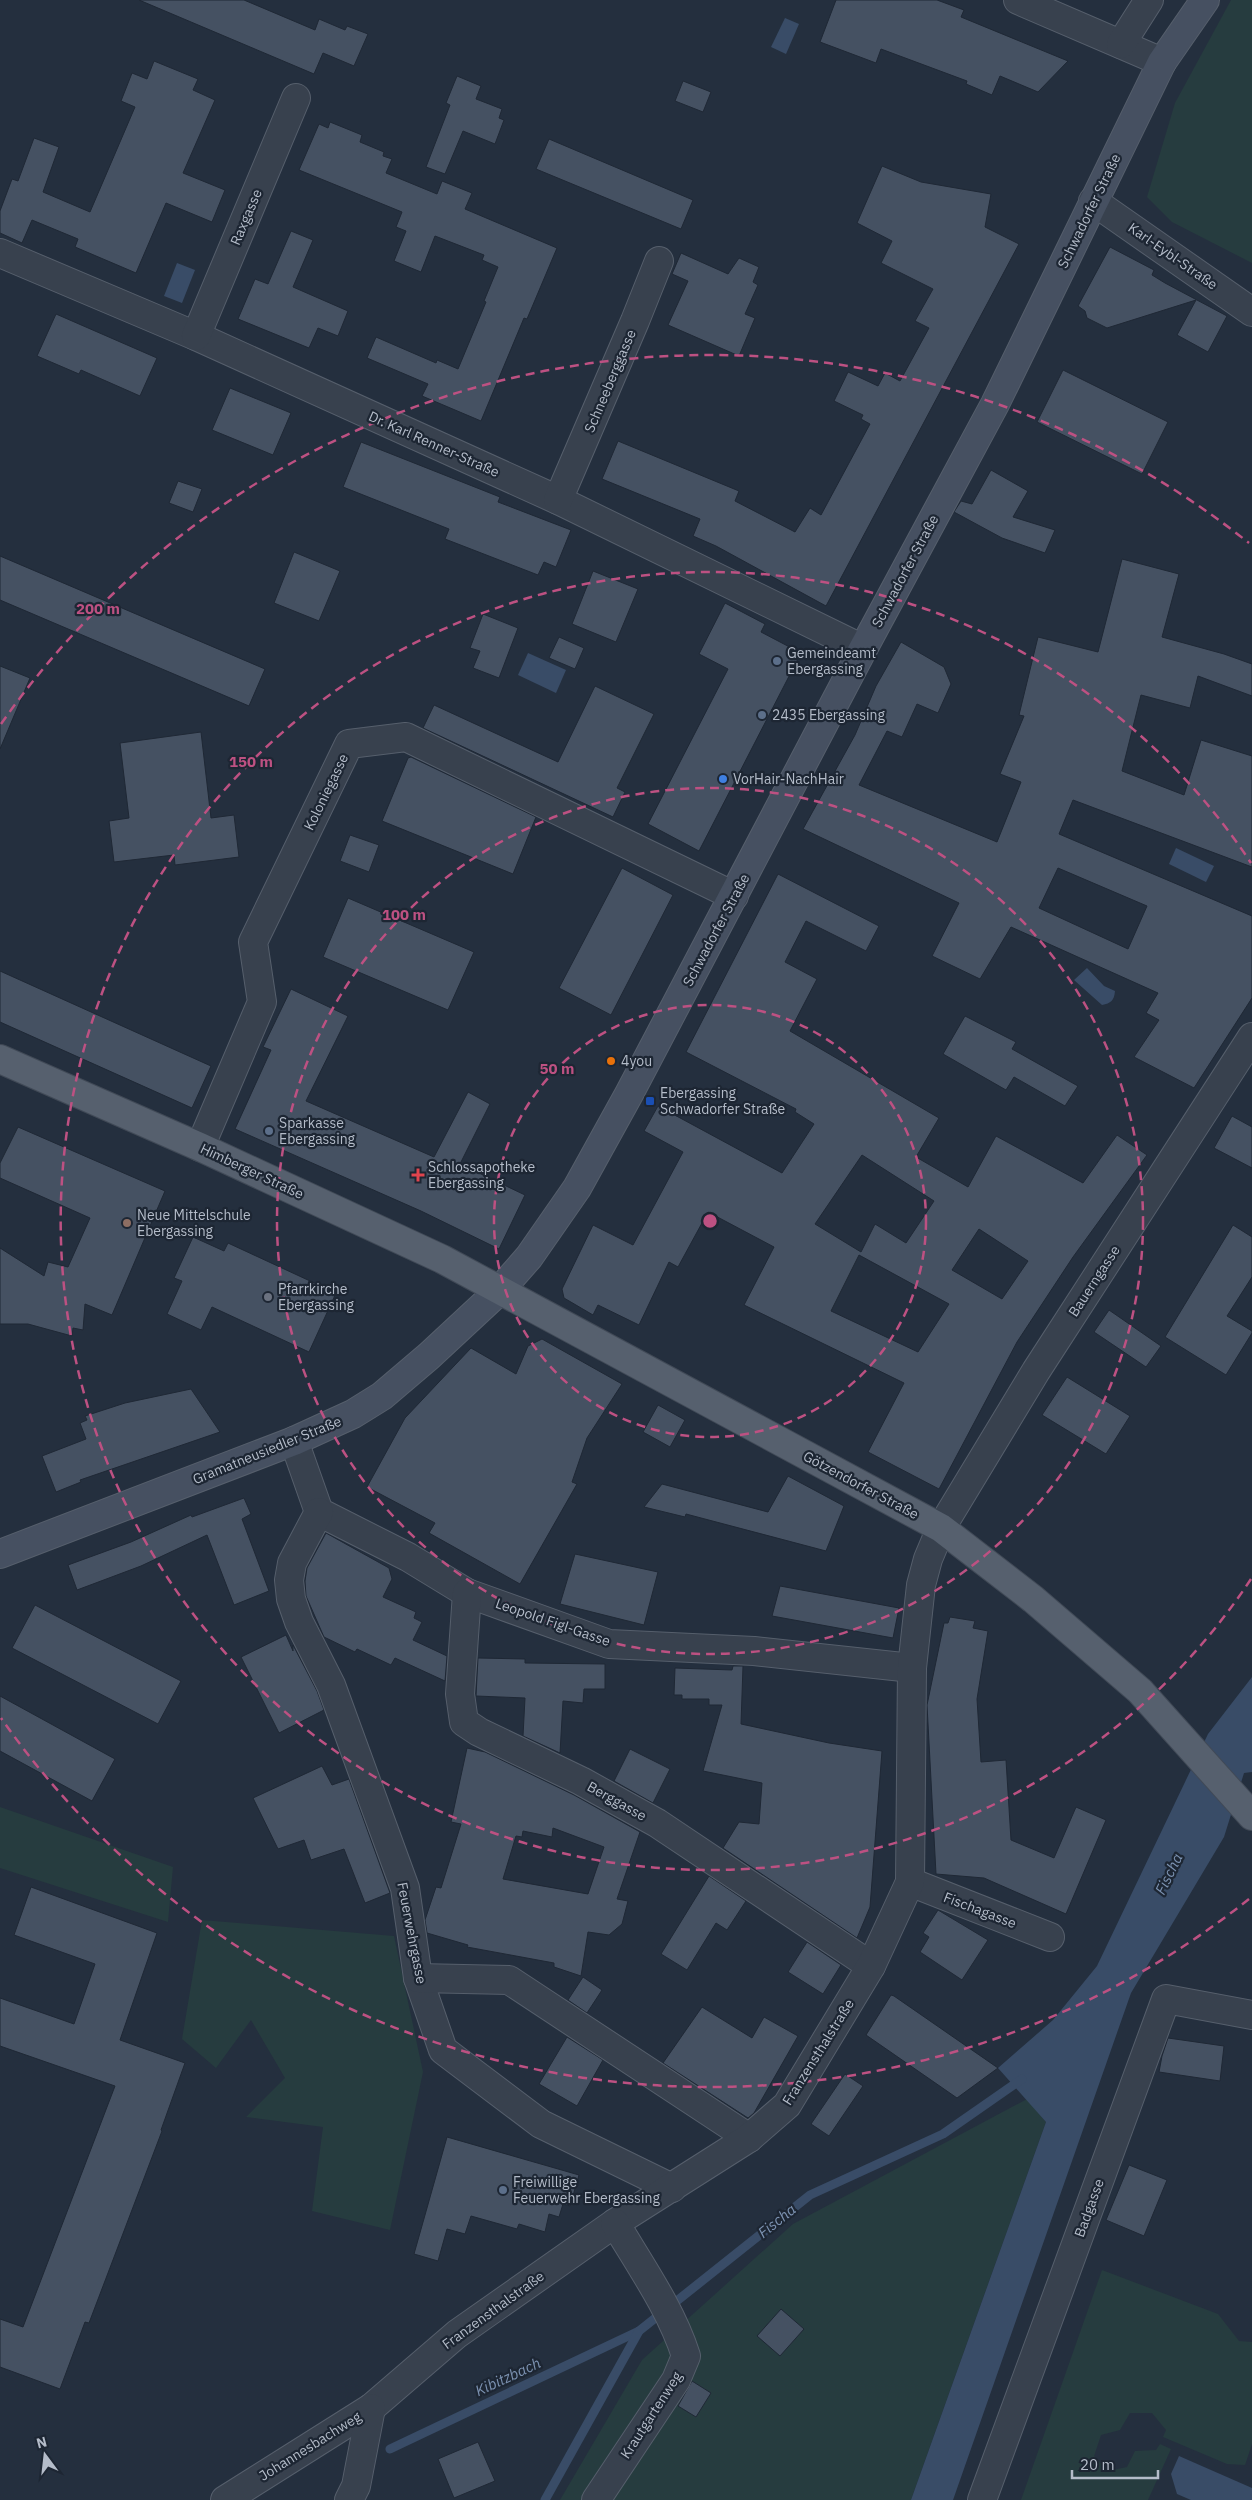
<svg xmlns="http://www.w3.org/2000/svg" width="1252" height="2500" font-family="'IBM Plex Sans',sans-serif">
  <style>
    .green { fill: #263c3f }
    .water { fill: #394c67 }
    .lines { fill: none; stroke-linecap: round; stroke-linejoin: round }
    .stream { stroke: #394c67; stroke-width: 9 }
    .building { fill: #455162; stroke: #1f2835; fill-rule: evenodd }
    .street-casing { stroke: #565f6c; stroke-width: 30 }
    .secondary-casing { stroke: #565f6c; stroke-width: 30 }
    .primary-casing { stroke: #414a57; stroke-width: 30 }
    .street { stroke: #38414e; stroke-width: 28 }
    .secondary { stroke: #465061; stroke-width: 28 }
    .primary { stroke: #56606e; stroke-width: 28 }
    .ring { fill: none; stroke: #bd5182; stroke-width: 2.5; stroke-dasharray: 9 6 }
    .service-dot { fill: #5c6f8a; stroke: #1d2633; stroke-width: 2 }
    .shop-dot { fill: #3f7fe0; stroke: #1d2633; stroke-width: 2 }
    .food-dot { fill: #e8710a; stroke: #1d2633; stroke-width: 2 }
    .transit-dot { fill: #1a4fb4; stroke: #1d2633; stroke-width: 2 }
    .health-dot { fill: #e0444e; stroke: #1d2633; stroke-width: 2 }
    .education-dot { fill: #8d6e63; stroke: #1d2633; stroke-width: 2 }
    .worship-dot { fill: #6b7280; stroke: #1d2633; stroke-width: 2 }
    .labels { text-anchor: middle; stroke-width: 4.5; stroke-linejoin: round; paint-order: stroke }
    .street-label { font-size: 14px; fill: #b4bcc9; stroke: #1d2633 }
    .poi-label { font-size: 14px; fill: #b4bcc9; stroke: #1d2633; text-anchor: start }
    .water-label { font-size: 15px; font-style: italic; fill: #7c92b1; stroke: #1d2633 }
    .centre { fill: #bd5182; stroke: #1d2633; stroke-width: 2.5 }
    .ring-label { font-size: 15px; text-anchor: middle; font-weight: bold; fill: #bd5182; stroke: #1d2633; stroke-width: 4.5; stroke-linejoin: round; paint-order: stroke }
  </style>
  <rect width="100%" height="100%" fill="#242f3e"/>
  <g class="green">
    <polygon points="1231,0 1252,0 1252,263 1172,222 1147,197 1175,103"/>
    <polygon points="0,1807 173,1867 168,1922 0,1868"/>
    <polygon points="202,1920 394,1936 423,2072 390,2230 312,2211 323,2127 246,2117 285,2078 251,2020 216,2068 182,2039"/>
    <polygon points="1027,2099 1046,2122 911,2500 560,2500 642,2360 793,2224"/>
    <polygon points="1102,2270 1218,2314 1239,2341 1252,2342 1252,2444 1245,2465 1227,2464 1163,2437 1166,2430 1152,2413 1130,2413 1120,2430 1101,2435 1094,2456 1108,2471 1127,2467 1135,2451 1156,2450 1160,2444 1171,2449 1148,2500 1021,2500"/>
  </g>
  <g class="water">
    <polygon points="785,18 799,24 786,54 771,47"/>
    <polygon points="177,263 195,270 182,303 164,296"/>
    <polygon points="528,653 566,670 556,693 518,675"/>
    <polygon points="1176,848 1214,866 1206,882 1169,864"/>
    <path d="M1087,968L1104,986L1115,991C1114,1001 1111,1003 1102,1005L1074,980Z"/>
    <polygon points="1252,1677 1252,1772 1244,1773 1224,1837 1131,1993 953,2500 911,2500 1046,2122 998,2068 1053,2020 1097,1966 1208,1734"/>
    <polygon points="1179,2456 1252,2488 1252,2500 1191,2500 1177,2494 1171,2474"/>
  </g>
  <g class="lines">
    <g class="stream">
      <polyline points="390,2449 639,2331"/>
      <polyline points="545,2500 639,2331 810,2195 943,2134 1022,2079"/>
    </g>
  </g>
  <g class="building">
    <polygon points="139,0 244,0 315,30 319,19 345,30 347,26 368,34 354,66 323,53 314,74"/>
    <polygon points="836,0 937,0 964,10 961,17 1068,61 1038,92 1000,76 992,95 966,84 967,81 881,49 876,63 820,42"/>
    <polygon points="154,61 198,79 193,90 215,100 183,173 225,190 212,222 166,203 136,273 75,247 78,239 32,220 22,243 0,233 0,211 12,179 18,181 34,138 59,147 43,192 90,212 135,107 121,101 132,73 147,79"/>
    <polygon points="457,76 481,86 476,99 502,109 499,118 504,120 495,144 463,131 445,174 426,167 450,105 446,103"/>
    <polygon points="683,81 711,92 703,112 675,101"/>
    <polygon points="330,122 362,135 360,142 384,152 383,156 392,159 386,173 437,194 442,181 472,193 465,209 557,248 527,319 524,318 481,421 422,396 428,384 367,358 376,337 436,363 437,360 458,369 486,302 484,301 498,267 482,260 484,255 435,236 421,272 394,261 406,231 396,227 402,212 299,170 319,124 328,128"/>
    <polygon points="549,139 693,200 681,229 536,169"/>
    <polygon points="882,166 921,182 991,194 985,227 1019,244 826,606 716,546 693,536 700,519 602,479 618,441 739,491 735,501 795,532 810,508 821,515 870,424 861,419 863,415 834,401 848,372 878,386 885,373 900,381 929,328 915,321 933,289 881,263 892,241 857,223"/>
    <polygon points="291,231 313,240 293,287 348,311 338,336 318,328 309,348 238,319 255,279 268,284"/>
    <polygon points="1110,247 1154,270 1152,275 1165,283 1227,316 1208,352 1177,335 1196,300 1107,328 1087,318 1085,311 1078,306"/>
    <polygon points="681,253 728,274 739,258 759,267 753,282 758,285 745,314 755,318 739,356 668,325 688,281 672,274"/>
    <polygon points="56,314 157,358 140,396 81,370 79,374 37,356"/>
    <polygon points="1063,370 1168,422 1142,474 1037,422"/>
    <polygon points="230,388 291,413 273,455 212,430"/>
    <polygon points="361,442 500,497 498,502 571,530 556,567 544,562 538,575 445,539 449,529 343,487"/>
    <polygon points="991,470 1028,491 1013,517 1055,530 1045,553 1002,538 954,512 961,501 972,504"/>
    <polygon points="178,481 202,489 193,512 169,503"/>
    <polygon points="294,552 340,571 319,621 274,603"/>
    <polygon points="0,556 265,669 249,706 0,600"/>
    <path d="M1122,559L1179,574L1162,637L1224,654L1252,664V696L1198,676L1190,708L1141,695L1122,771L1184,795L1201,740L1252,756V867L1073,800L1059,834L1252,916V998L1194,1088L1134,1057L1159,1020L1146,1013L1158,993L1011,927L980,979L932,956L959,903L803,829L855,735L876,686L901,642L944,667L951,684L938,713L917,704L902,737L887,731L859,785L997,842L1021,782L1000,774L1024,716L1019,715L1038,637L1098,652ZM1058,868L1147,906L1128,949L1039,908Z"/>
    <polygon points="593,571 638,589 616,642 572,624"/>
    <polygon points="725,603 765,624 761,632 801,653 699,851 648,824 728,669 699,654"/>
    <polygon points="483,614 518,628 499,678 473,668 480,651 470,648"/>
    <polygon points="559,637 584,648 575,669 549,658"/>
    <polygon points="0,666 30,678 0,749"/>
    <polygon points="595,686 654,714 617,788 625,792 613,817 423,728 434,705 558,762"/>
    <polygon points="201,732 211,818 234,815 239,857 175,865 174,855 114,862 109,821 129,818 120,743"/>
    <polygon points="411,757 536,817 513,874 382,821 408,758"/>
    <polygon points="350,835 379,845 369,872 340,861"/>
    <polygon points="622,868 673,895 611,1015 559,988"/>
    <path d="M778,874L879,926L866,951L806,921L785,962L817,979L790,1031L939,1118L916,1157L968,1187L996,1136L1083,1183L1117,1135L1147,1155L1073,1257L1017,1342L939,1489L868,1452L904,1383L744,1305L774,1247L708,1212L678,1267L669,1262L639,1325L598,1305L593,1315L564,1298L562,1289L593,1225L633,1245L683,1152L644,1131L658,1106L782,1173L814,1124L795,1112L796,1109L686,1052ZM862,1155L934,1201L906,1243L875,1224L861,1252L815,1224ZM979,1229L1028,1261L1002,1299L952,1270ZM859,1255L949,1304L918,1352L831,1311Z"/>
    <polygon points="348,898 474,952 448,1010 323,957"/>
    <polygon points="0,971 211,1066 192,1108 0,1022"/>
    <polygon points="291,989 348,1016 306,1101 434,1157 468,1092 490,1104 460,1164 525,1195 499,1249 421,1211 235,1129 271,1050 263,1047"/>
    <polygon points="965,1016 1016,1042 1012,1049 1078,1086 1065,1106 1014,1077 1006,1090 943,1054"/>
    <polygon points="1232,1116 1252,1127 1252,1168 1214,1148"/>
    <polygon points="18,1127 165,1191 112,1315 85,1304 83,1330 73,1328 72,1336 28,1324 0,1324 0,1248 44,1276 48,1262 68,1267 90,1218 0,1178 0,1163"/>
    <polygon points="1233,1225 1252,1237 1252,1277 1227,1316 1252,1331 1252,1333 1226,1375 1165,1337"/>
    <polygon points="193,1237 224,1251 228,1243 336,1293 309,1352 212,1307 201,1330 167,1314 182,1281 174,1278"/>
    <polygon points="1109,1310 1161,1346 1146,1367 1094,1332"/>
    <polygon points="542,1339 622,1384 587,1438 572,1482 577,1484 520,1584 429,1533 435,1523 367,1487 405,1418 471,1348 516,1374 528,1346"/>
    <polygon points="1067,1377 1130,1416 1106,1454 1042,1415"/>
    <polygon points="191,1389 220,1432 80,1480 81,1482 56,1492 42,1456 86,1439 80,1423 87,1420 85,1416 125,1403"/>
    <polygon points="658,1405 685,1420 670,1447 643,1432"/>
    <polygon points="788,1476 844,1506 826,1551 686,1514 685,1517 644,1507 662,1484 768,1512"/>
    <polygon points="244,1498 251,1514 242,1519 269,1591 234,1605 207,1535 141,1566 77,1590 68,1565 131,1542 191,1515 192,1517"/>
    <polygon points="326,1533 389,1568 392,1579 383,1597 416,1612 414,1618 422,1622 413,1640 447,1656 445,1681 395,1658 391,1665 357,1649 355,1652 324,1637 306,1596 305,1581 307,1568"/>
    <polygon points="575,1554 658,1572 644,1625 560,1604"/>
    <polygon points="780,1586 899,1608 893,1638 772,1616"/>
    <polygon points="35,1605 181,1681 158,1724 12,1648"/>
    <polygon points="950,1617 975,1621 973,1628 988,1631 977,1699 981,1762 1006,1760 1011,1840 1054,1858 1076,1807 1106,1820 1066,1914 984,1878 936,1874 927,1705 944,1623 948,1623"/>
    <polygon points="286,1635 293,1651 293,1645 317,1691 324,1710 279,1733 241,1657"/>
    <polygon points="478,1658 525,1659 525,1663 605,1664 605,1689 584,1689 583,1703 563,1701 560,1753 523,1736 525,1698 476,1696"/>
    <polygon points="733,1666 743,1666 741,1724 829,1743 882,1751 870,1907 857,1938 723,1848 739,1822 759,1824 762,1783 703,1771 722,1705 709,1705 709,1699 682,1699 682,1695 674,1695 675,1668 732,1670"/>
    <polygon points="0,1696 115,1759 92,1801 0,1751"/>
    <path d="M467,1748L485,1752L574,1795L640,1832L617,1899L628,1901L622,1924L609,1935L588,1932L581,1976L554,1967V1963L467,1947L468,1945L427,1933L425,1920L436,1887L441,1888L461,1824L451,1822ZM553,1828L604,1847L588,1894L503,1879L516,1836L522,1837L523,1831L552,1837Z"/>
    <polygon points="630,1749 670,1769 653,1803 614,1781"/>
    <polygon points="322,1766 332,1785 349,1779 390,1893 365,1903 344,1849 311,1860 304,1840 278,1849 253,1798"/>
    <polygon points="709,1876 746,1901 727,1930 716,1923 687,1970 661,1954"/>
    <polygon points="31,1887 157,1933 120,2040 185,2063 161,2130 162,2131 89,2323 85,2322 60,2389 0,2367 0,2319 23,2327 115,2086 0,2046 0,1998 74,2024 95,1964 14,1935"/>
    <polygon points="938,1910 988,1940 962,1980 920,1952 929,1937 923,1933"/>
    <polygon points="807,1942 841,1965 823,1994 788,1972"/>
    <polygon points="583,1977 602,1990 587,2013 568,2000"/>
    <polygon points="891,1995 894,1996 998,2068 957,2098 866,2035"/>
    <polygon points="702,2007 752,2038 764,2017 798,2036 754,2113 748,2118 663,2063"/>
    <polygon points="567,2037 603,2060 577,2106 539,2084"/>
    <polygon points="1168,2038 1224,2046 1220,2081 1159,2072 1162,2056"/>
    <polygon points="845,2074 863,2086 829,2136 811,2124"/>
    <polygon points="447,2137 579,2175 570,2206 563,2204 559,2217 549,2214 545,2232 519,2224 517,2229 471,2216 465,2234 447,2229 438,2261 414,2254"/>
    <polygon points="1129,2165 1167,2180 1144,2236 1106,2220"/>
    <polygon points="781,2309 804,2329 780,2356 757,2336"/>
    <polygon points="692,2381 711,2393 696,2417 678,2406"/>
    <polygon points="478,2442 495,2481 454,2498 438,2459"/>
  </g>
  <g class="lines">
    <g class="street-casing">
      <g id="street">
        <polyline points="1018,0 1162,62"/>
        <polyline points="1121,44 1149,0"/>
        <polyline points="1093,201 1252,312"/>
        <polyline points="0,253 196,336 558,500 863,649"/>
        <polyline points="196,336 296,98"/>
        <polyline points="558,500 635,321 659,261"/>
        <polyline points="200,1147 262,1002 253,942 349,744 406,737 734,896"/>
        <polyline points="294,1441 319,1512 408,1557 467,1593 609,1644 754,1651 912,1668"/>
        <polyline points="319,1512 292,1563 289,1580 291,1599 299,1622 331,1685 405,1888 418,1978 443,2050 541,2124 672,2188"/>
        <polyline points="467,1593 460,1694 464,1722 479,1732 581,1781 657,1823 871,1966"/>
        <polyline points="910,1882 1050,1937"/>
        <polyline points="418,1978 509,1980 749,2138"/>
        <polyline points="225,2500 371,2408 457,2334 615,2223 749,2138 787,2105 871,1966 910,1882 912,1668 921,1585 928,1559 941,1528 1036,1371 1252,1037"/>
        <polyline points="349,2500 356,2486 371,2408"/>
        <path d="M596,2500L676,2380L686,2356C671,2309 640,2265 615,2223"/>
        <polyline points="982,2500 1166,1999 1252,2015"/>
      </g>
    </g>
    <g class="secondary-casing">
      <polyline id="secondary" points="0,1554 294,1441 353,1414 382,1396 429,1356 500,1290 529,1257 577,1188 629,1094 863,649 995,404 1162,62 1205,0"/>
    </g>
    <g class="primary-casing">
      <polyline id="primary" points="0,1059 200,1147 442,1259 941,1528 1033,1599 1140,1691 1252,1816"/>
    </g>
    <use href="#street" class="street"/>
    <use href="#secondary" class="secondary"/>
    <use href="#primary" class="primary"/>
  </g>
  <g class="ring">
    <circle cx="710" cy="1221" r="216"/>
    <circle cx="710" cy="1221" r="433"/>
    <path d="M1251 1579A649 649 0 1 1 1251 863"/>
    <path d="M1249 1899A866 866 0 0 1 1 1718M1 724A866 866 0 0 1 1249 543"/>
  </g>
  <g class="service-dot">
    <circle cx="777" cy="661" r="5"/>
    <circle cx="762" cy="715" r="5"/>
    <circle cx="269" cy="1131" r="5"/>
    <circle cx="503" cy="2190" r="5"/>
  </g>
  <circle class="shop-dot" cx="723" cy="779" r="5"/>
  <circle class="food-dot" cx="611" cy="1061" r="5"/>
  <rect class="transit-dot" x="645" y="1096" width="10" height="10" rx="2.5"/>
  <path class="health-dot" d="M415.5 1167.5h5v5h5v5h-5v5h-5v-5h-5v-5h5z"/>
  <circle class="education-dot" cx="127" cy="1223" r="5"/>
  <circle class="worship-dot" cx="268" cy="1297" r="5"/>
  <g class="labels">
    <g class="street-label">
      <text transform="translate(1089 211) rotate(-64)" y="5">Schwadorfer Straße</text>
      <text transform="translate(246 217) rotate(-67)" y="5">Raxgasse</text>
      <text transform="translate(1173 256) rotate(35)" y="5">Karl-Eybl-Straße</text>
      <text transform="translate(610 381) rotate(-67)" y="5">Schneeberggasse</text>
      <text transform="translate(434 444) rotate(24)" y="5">Dr. Karl Renner-Straße</text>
      <text transform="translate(905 571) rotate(-62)" y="5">Schwadorfer Straße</text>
      <text transform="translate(326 792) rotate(-64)" y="5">Koloniegasse</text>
      <text transform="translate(716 930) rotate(-62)" y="5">Schwadorfer Straße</text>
      <text transform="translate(252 1171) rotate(25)" y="5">Himberger Straße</text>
      <text transform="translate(1094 1281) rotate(-57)" y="5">Bauerngasse</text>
      <text transform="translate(267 1450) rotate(-22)" y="5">Gramatneusiedler Straße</text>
      <text transform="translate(861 1485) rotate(28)" y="5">Götzendorfer Straße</text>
      <text transform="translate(553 1622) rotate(19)" y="5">Leopold Figl-Gasse</text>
      <text transform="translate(617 1801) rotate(29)" y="5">Berggasse</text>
      <text transform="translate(980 1910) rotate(21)" y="5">Fischagasse</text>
      <text transform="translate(412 1933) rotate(79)" y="5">Feuerwehrgasse</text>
      <text transform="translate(818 2052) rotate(-58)" y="5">Franzensthalstraße</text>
      <text transform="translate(1089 2208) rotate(-70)" y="5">Badgasse</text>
      <text transform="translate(493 2310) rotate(-36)" y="5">Franzensthalstraße</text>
      <text transform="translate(651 2415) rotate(-57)" y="5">Krautgartenweg</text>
      <text transform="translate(310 2446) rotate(-32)" y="5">Johannesbachweg</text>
    </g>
    <g class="poi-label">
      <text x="787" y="658">Gemeindeamt<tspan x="787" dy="16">Ebergassing</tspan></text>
      <text x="772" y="720">2435 Ebergassing</text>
      <text x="733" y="784">VorHair-NachHair</text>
      <text x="621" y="1066">4you</text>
      <text x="660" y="1098">Ebergassing<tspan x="660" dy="16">Schwadorfer Straße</tspan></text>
      <text x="279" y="1128">Sparkasse<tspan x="279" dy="16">Ebergassing</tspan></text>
      <text x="428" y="1172">Schlossapotheke<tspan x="428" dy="16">Ebergassing</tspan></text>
      <text x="137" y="1220">Neue Mittelschule<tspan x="137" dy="16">Ebergassing</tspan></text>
      <text x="278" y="1294">Pfarrkirche<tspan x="278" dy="16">Ebergassing</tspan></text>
      <text x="513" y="2187">Freiwillige<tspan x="513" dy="16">Feuerwehr Ebergassing</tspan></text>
    </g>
    <g class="water-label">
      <text transform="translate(1169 1874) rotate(-64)" y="5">Fischa</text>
      <text transform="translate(777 2221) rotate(-39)" y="5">Fischa</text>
      <text transform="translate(508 2377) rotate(-25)" y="5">Kibitzbach</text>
    </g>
  </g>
  <circle cx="710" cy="1221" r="8" class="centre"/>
  <g class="ring-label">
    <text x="98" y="614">200 m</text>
    <text x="251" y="767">150 m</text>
    <text x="404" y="920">100 m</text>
    <text x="557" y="1074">50 m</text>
  </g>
  <g transform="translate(45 2455) rotate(345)" stroke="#1d2633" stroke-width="4" paint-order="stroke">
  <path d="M0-4L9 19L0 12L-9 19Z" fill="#b4bcc9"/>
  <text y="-8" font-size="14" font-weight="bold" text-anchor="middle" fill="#b4bcc9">N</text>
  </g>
  <path d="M1072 2470v8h86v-8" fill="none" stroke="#b4bcc9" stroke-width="2.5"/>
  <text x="1080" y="2470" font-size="15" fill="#b4bcc9" stroke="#1d2633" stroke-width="4" paint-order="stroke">20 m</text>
</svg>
